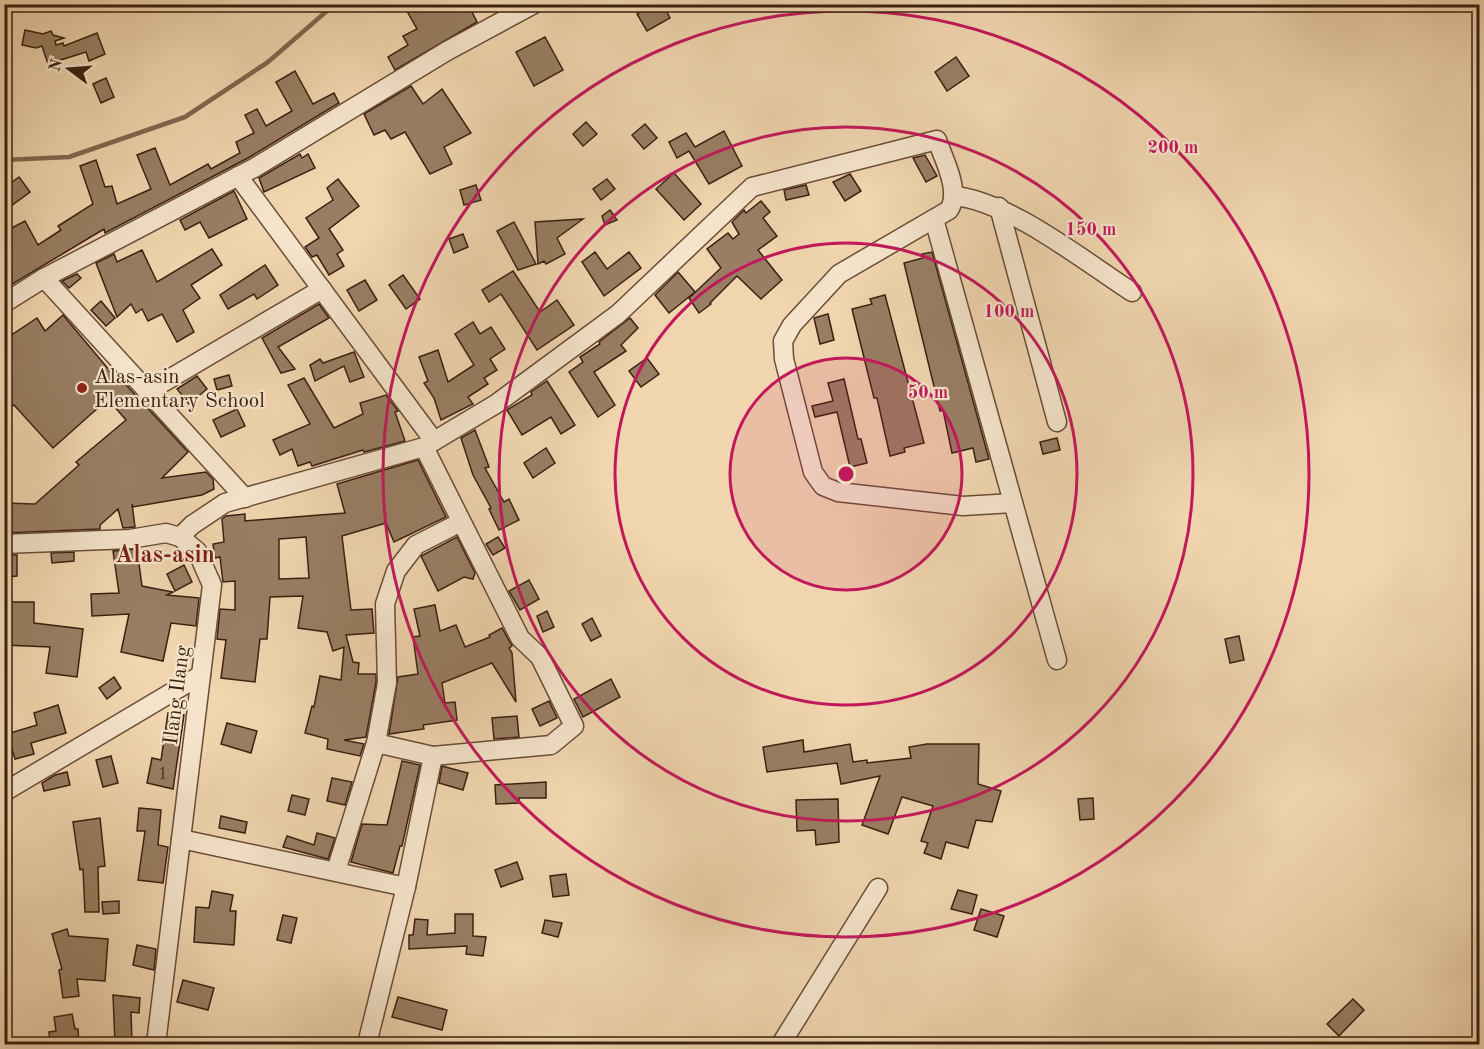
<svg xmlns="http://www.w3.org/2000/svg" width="1484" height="1049" font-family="'Old Standard TT',serif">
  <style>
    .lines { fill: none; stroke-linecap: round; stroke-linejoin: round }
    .stream { stroke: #82674f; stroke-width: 4.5 }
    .building { fill: #997e63; stroke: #3b2010; stroke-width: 1.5; fill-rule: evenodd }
    .minor-casing { stroke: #684d38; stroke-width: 21 }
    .minor { stroke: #f5e4cb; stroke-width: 18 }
    .ring { fill: none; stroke: #c2185b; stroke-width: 3 }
    .poi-dot { fill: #8f2418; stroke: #f5e4cb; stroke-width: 2 }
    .labels { text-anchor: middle; stroke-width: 4.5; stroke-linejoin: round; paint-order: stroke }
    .number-label { font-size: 18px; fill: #523825 }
    .poi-label { font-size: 21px; fill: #3b2010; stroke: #f5e4cb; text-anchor: start }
    .street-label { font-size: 21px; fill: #3b2010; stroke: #f5e4cb }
    .quarter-label { font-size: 24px; font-weight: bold; fill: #7a1f14; stroke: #f5e4cb }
    .centre { fill: #c2185b; stroke: #f5e4cb; stroke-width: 3 }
    .ring-label { font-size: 18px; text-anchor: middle; font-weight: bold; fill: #c2185b; stroke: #f5e4cb; stroke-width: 4.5; stroke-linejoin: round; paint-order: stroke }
  </style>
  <rect width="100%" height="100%" fill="#f0d5af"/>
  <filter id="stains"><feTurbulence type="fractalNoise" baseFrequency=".00333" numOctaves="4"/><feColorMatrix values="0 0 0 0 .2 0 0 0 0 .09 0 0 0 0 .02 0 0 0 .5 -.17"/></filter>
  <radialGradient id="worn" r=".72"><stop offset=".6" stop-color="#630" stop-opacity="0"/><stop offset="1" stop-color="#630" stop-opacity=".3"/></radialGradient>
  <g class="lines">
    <polyline class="stream" points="4,160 69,157 185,117 268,62 335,4"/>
  </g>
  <g class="building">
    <polygon points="403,4 468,4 477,22 395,70 388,57 408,45 403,36 417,29"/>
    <polygon points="654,4 663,4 670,18 647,31 637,14"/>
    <polygon points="25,30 43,34 51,31 53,35 64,38 55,41 56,45 63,43 64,46 97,33 105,54 89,61 86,52 48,64 42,46 36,48 22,45"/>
    <polygon points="545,37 563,70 534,86 516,52"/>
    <polygon points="956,57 969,76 947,91 935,72"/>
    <polygon points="295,71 313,104 334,93 339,103 248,158 105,233 104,229 4,289 4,232 25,221 38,245 61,230 58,226 93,204 80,166 96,160 105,187 112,186 117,204 151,189 137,155 155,148 170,185 208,164 211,169 240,153 236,142 254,133 245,115 257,109 266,126 292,111 276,82"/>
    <polygon points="106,78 114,97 101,103 93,84"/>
    <polygon points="411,86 423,104 442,89 471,133 444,147 452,164 430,174 405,132 391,139 385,130 374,135 364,114"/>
    <polygon points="586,122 597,134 583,146 573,134"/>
    <polygon points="645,124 657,138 644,149 632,135"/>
    <polygon points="724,131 742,166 709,184 689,151 677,158 669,142 686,133 695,147"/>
    <polygon points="300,154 302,158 308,154 315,168 264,192 259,178"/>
    <polygon points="925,155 937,176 926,182 913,158"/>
    <polygon points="674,173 701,204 684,220 656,189"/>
    <polygon points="850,174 861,191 845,201 833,182"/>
    <polygon points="19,177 30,192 4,211 4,188"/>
    <polygon points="338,179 359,206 329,229 343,250 337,254 344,266 329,275 317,255 312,257 305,247 319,238 306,218 333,200 327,188"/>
    <polygon points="607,179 615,189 601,200 593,189"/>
    <polygon points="476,185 481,200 464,205 460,190"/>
    <polygon points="806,185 809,195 786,200 784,190"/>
    <polygon points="234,191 247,219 209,238 200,222 185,230 180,220"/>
    <polygon points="761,201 770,212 763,218 777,236 758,250 782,280 761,299 737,276 710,303 711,304 699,313 689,298 721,268 707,249 728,233 733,239 739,234 732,222 744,210 746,213"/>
    <polygon points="610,210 617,220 605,225 602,216"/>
    <polygon points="583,219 557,238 565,254 546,264 544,261 538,264 535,222"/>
    <polygon points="514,222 536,264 518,270 497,231"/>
    <polygon points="463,234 468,247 454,253 449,239"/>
    <polygon points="212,249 222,265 191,285 200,298 183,310 194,332 177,342 162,314 148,321 142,309 136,313 131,304 117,317 96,263 114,254 117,262 142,250 157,282"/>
    <polygon points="595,252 607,269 629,252 641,268 604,296 582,262"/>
    <polygon points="932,252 989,459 976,462 973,448 952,453 943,410 940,411 904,263 923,258 922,254"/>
    <polygon points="265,265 278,285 257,299 254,294 228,309 220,295"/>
    <polygon points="513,271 540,312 557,300 574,325 537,350 501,294 489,302 482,290"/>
    <polygon points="678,272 695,292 669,313 655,295"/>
    <polygon points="77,274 81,278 69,288 62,281"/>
    <polygon points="403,275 420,299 406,309 389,285"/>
    <polygon points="365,280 377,300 359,311 347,290"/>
    <polygon points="885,295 924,443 904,448 905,452 890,456 877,398 874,398 852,309 872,304 870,299"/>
    <polygon points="101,301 115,318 106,326 91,310"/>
    <polygon points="319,304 329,318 278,347 295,369 281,373 262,338"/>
    <polygon points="828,314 834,340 820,344 814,318"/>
    <polygon points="63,315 115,377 117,375 188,452 162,478 206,472 213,479 214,489 202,495 133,507 132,504 135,527 123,528 118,509 100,525 100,529 4,533 4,503 35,504 79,465 76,462 126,420 108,399 53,448 14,405 4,412 4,340 37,318 45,331"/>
    <polygon points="630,318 638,328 621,345 626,351 594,372 615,405 598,417 569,372 583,362 580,357 600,344 599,342"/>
    <polygon points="473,322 480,334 491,327 505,349 490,359 497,370 484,378 488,384 468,397 473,404 441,420 434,398 424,383 428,381 419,357 438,350 448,382 474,365 455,334"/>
    <polygon points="354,352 364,377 350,382 344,366 315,381 310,365 320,359 323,363"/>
    <polygon points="647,358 659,374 641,387 629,371"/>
    <polygon points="229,375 232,386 217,390 214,379"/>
    <polygon points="197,376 207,389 189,404 177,389"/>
    <polygon points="304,378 334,428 363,414 360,403 386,395 398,411 395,412 405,441 364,452 363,450 312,466 310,462 298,466 292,449 280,455 273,440 310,424 288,385"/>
    <polygon points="844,379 858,439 861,439 867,463 850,467 837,412 815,417 812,406 833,401 828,383"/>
    <polygon points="547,381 575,425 561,434 551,417 522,435 507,410 532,395 531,392"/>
    <polygon points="237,409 245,426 221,437 213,420"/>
    <polygon points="475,430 489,467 485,468 504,502 509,499 519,520 499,530 489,509 491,508 473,475 461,438"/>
    <polygon points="1057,438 1060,450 1043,454 1040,442"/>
    <polygon points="546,448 555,463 533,478 524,463"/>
    <path d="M418,460L446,517L394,542L386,523L342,536L351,610L372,609L374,633L346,635L353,662L359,663L358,674H376V682L366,737L344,740L364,744L360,756L327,749L328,739L305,733L312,706L314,707L320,676L341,680L344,647L333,651L327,632L298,628L303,596L270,597L267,639H260L255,682L221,678L226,640L217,639L220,609L235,610V581L223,582L220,557L215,558L213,544L224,542L222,519L226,516L245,514V521L345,513L337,484ZM306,537L309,578L279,579V539Z"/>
    <polygon points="457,537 475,573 473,579 464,577 438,591 421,556"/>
    <polygon points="498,537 505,548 493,555 486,544"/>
    <polygon points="137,549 142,586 173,592 167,595 199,598 196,626 171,623 163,661 121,652 129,614 92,616 91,594 119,593 113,551"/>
    <polygon points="74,552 74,561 52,563 51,553"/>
    <polygon points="4,555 17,555 17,576 4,577"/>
    <polygon points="184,565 192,582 175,591 167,574"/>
    <polygon points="529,580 539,599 520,610 509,591"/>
    <polygon points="4,602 34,602 34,623 83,629 77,677 46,673 50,647 4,645"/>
    <polygon points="435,605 440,631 456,625 465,647 490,637 489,635 502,628 512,646 509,648 512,653 516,702 492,663 442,683 445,703 455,702 457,720 423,725 424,729 389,734 398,677 418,674 413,637 420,636 414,609"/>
    <polygon points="547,611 554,627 543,632 537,616"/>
    <polygon points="592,618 601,636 591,641 582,624"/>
    <polygon points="1239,636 1244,660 1230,663 1225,639"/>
    <polygon points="114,677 121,688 107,699 99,688"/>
    <polygon points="611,679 620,697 583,717 574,699"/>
    <polygon points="549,701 557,718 540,726 532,709"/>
    <polygon points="58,705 66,733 31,743 34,754 15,759 7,734 37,725 34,713"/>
    <polygon points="168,713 184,715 173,789 147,783 152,758 161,760"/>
    <polygon points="517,716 519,737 494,739 492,718"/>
    <polygon points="227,723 257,731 251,753 221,744"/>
    <polygon points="803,740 804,752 850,744 853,762 867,760 867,763 911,758 909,747 927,744 979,744 978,784 1001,791 992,822 976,820 968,848 946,842 941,859 924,853 928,843 921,841 933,806 902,797 888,834 862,825 880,776 841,784 837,763 767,772 763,747"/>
    <polygon points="111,756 118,783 103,787 96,760"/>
    <polygon points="402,761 420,765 402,846 400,846 393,873 351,862 362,824 387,825"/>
    <polygon points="442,766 468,773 463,790 439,783"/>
    <polygon points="67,772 70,785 44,791 42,783 55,775"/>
    <polygon points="332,778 352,782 345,805 327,801"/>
    <polygon points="546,782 546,798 519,798 519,803 496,804 495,785"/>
    <polygon points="292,795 309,799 305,815 288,811"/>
    <polygon points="1093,798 1094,819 1080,820 1078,799"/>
    <polygon points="838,799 839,842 816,845 815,830 797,831 796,800"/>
    <polygon points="139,808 161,810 158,845 168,847 163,883 138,880 145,831 137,831"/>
    <polygon points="221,816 247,822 245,833 219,828"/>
    <polygon points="100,818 105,866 98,867 99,912 85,912 83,869 80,870 73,822"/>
    <polygon points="317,833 335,838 328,859 283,847 287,836 314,845"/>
    <polygon points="517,862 523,879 501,887 495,870"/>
    <polygon points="566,874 569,895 553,897 550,876"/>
    <polygon points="958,890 977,895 972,914 951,909"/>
    <polygon points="212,891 233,895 230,911 236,911 234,945 194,942 196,907 209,908"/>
    <polygon points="119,901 119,913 103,914 102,902"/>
    <polygon points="981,909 1004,916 997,937 974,930"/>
    <polygon points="455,914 473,914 473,936 486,937 483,956 466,954 467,946 409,949 409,935 413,935 415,919 428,920 427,935 455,933"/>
    <polygon points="283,915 297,918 291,943 277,940"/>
    <polygon points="545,920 562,923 558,937 542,933"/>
    <polygon points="67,929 69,936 108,939 105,981 77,979 79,996 63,998 59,970 62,969 52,934"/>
    <polygon points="137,945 156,949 154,970 133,965"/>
    <polygon points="183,980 214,988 208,1010 177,1002"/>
    <polygon points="113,995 140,998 139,1013 131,1012 132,1043 115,1044"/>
    <polygon points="398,997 447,1010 442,1030 392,1017"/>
    <polygon points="1353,999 1364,1010 1339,1036 1327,1024"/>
    <polygon points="72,1014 75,1029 78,1029 79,1044 50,1044 49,1032 56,1031 54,1017"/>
  </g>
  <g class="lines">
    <g class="minor-casing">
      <g id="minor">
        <polyline points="238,176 434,441"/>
        <path d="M954,196C1009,201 1084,261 1132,292"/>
        <polyline points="999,207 1057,422"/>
        <polyline points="934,219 1057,660"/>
        <polyline points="44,278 245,498"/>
        <polyline points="4,303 44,278 254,168 447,51 534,4"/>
        <polyline points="147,392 322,289"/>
        <path d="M180,537L192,525L225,503L424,447L496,404L618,314L752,187L937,140C944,160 961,191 949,210L839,274L792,325L783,341L784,359L813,472L823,486L838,492L963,506L1013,503"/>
        <polyline points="4,544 130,539 166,533 180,537 197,551 212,585 156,1044"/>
        <polyline points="376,743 387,683 385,604 396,571 416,545 461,522"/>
        <polyline points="4,792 201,675"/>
        <polyline points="181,839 406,887"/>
        <polyline points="336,871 376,743 433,756 551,745 574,726 540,657 520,638 424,447"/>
        <polyline points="367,1044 406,887 433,756"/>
        <polyline points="781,1044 878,888"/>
      </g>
    </g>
    <use href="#minor" class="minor"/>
  </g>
  <circle cx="846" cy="474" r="116" fill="#c2185b" fill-opacity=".12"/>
  <g class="ring">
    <circle cx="846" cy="474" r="116"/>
    <circle cx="846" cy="474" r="231"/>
    <circle cx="846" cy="474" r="347"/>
    <circle cx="846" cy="474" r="463"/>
  </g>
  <circle class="poi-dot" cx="82" cy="388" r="6"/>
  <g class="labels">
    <g class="number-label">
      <text x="163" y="779">1</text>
    </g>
    <g class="poi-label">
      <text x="94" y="383">Alas-asin<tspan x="94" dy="24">Elementary School</tspan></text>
    </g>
    <g class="street-label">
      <text transform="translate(176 695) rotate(-83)" y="7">Ilang Ilang</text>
    </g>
    <g class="quarter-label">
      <text x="165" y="562">Alas-asin</text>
    </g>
  </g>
  <circle cx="846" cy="474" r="9" class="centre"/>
  <g class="ring-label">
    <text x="1173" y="153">200 m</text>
    <text x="1091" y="235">150 m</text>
    <text x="1009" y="317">100 m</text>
    <text x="928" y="398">50 m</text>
  </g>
  <rect width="1484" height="1049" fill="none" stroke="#f0d5af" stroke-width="24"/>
  <rect x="6" y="6" width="1472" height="1037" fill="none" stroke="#3b2010" stroke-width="3"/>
  <rect x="12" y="12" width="1460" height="1025" fill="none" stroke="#3b2010" stroke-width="1.5"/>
  <g transform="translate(69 69) rotate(286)" stroke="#f5e4cb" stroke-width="4.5" paint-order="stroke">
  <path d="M0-4.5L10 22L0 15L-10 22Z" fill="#3b2010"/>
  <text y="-9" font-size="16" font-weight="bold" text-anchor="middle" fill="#3b2010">N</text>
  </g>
  <rect width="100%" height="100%" filter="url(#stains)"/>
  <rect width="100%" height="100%" fill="url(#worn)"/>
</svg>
